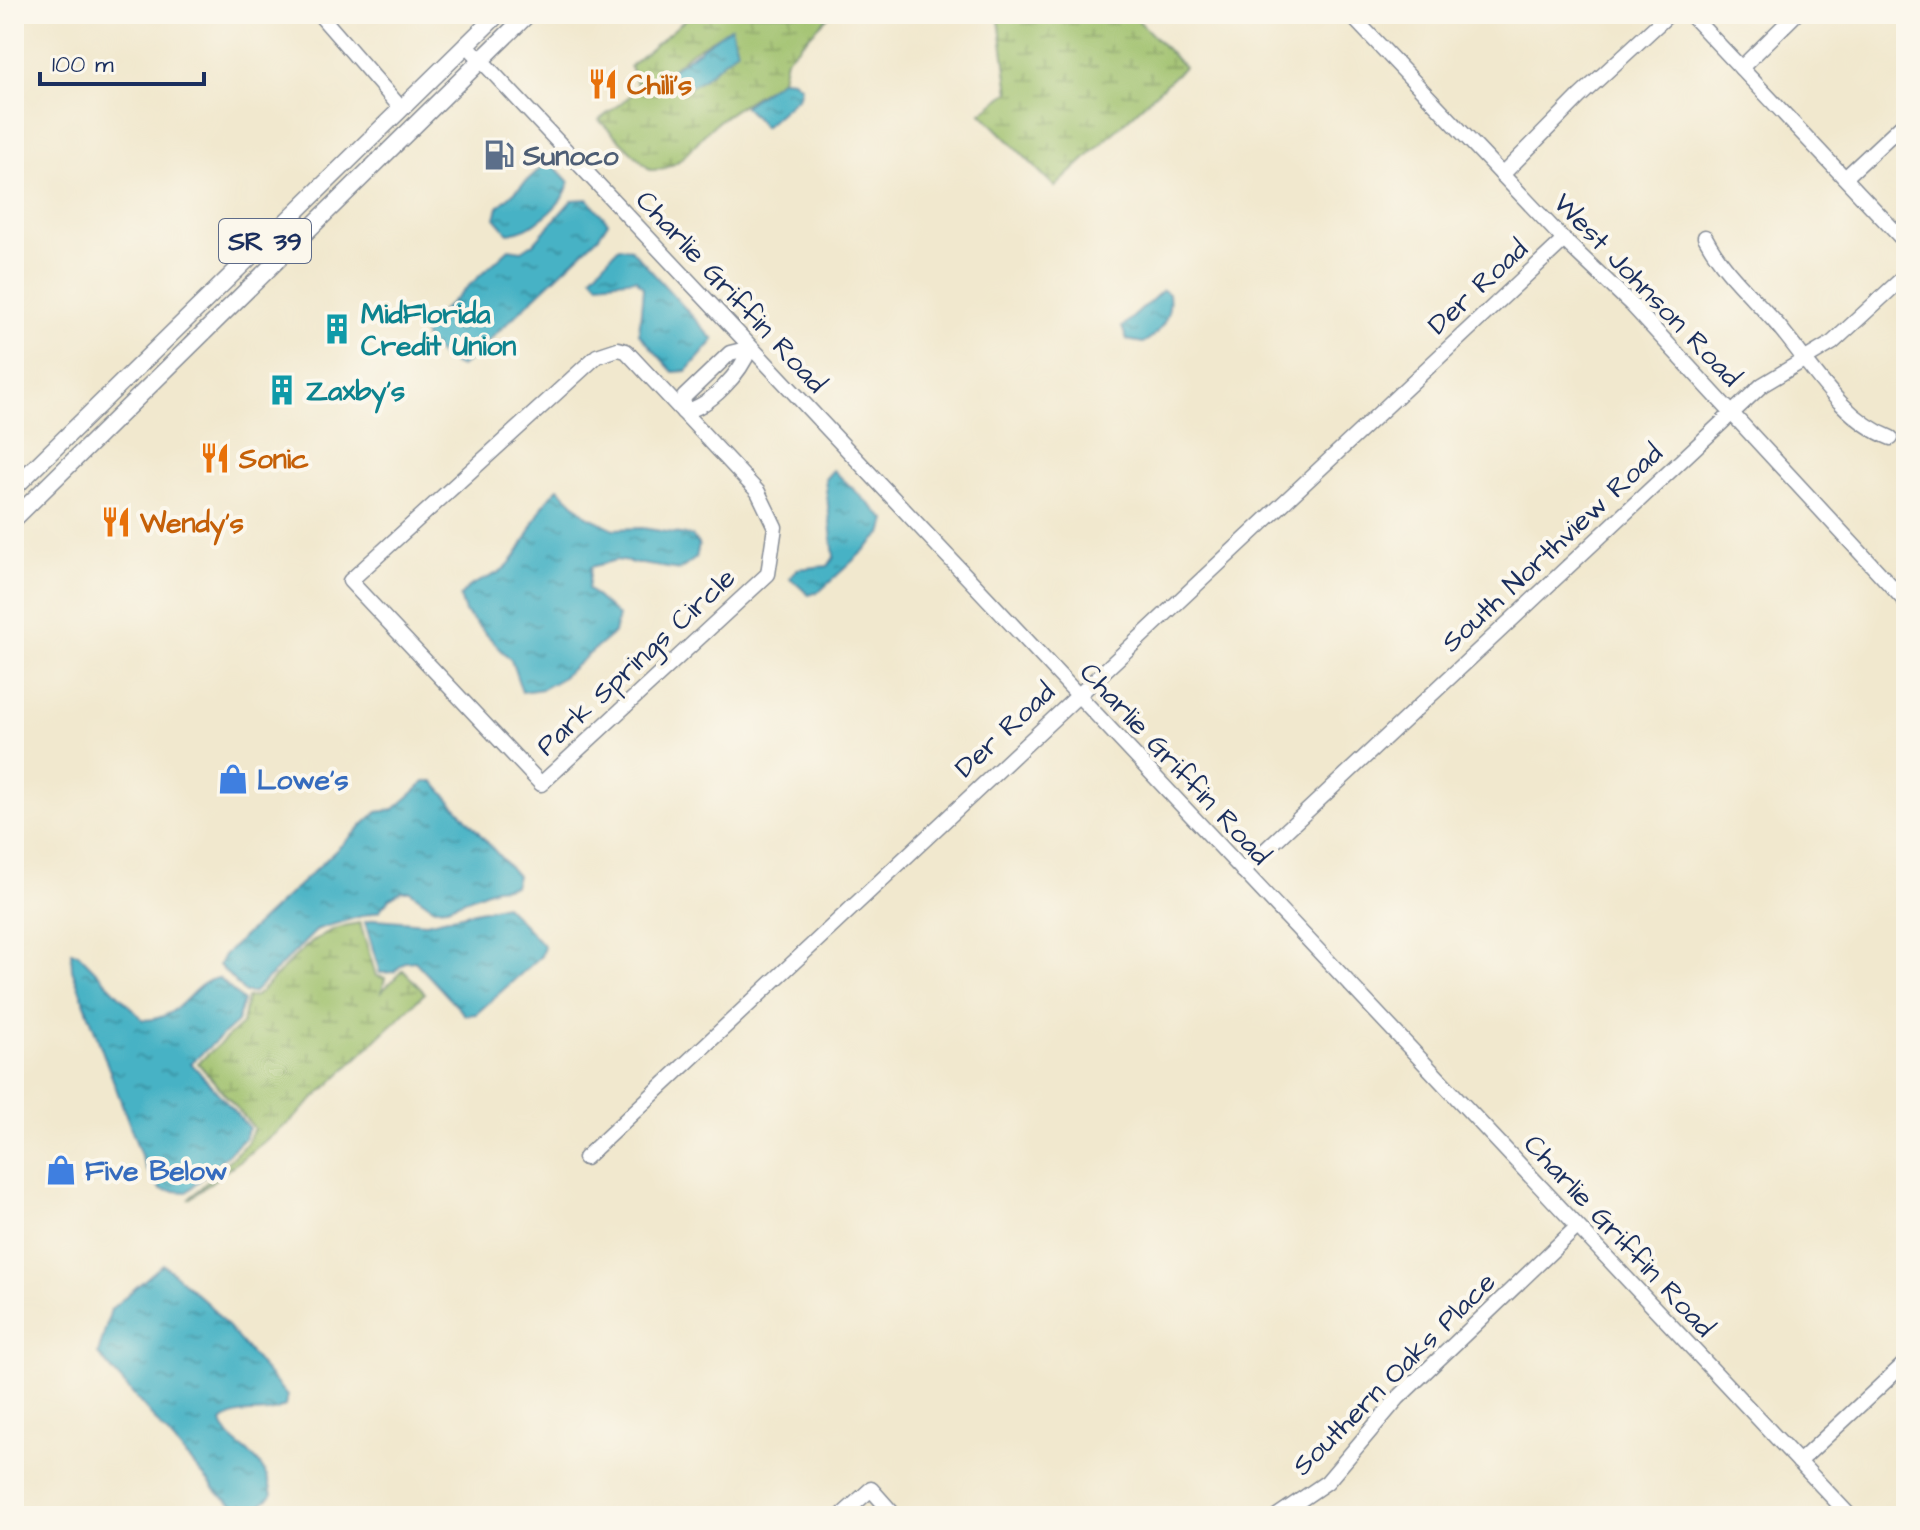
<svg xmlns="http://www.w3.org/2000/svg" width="1920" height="1530" font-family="'Architects Daughter',sans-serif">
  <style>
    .wetland { fill: url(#wetland-marsh); stroke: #5c7864; stroke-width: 2; fill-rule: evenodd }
    .water { fill: url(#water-ripples); stroke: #317092; stroke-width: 2 }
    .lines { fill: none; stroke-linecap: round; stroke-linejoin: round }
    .minor-casing { stroke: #868c96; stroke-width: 17 }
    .major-casing { stroke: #868c96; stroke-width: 19 }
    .minor { stroke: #fff; stroke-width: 14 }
    .major { stroke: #fff; stroke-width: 16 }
    .labels { text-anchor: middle; stroke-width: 8; stroke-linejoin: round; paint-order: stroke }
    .shield { fill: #fbf7ec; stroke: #5e6b89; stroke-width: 2 }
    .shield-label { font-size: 26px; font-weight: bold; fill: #1b2f5e }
    .food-label { font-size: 28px; font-weight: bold; fill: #c56008; stroke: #fbf7ec; text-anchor: start }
    .service-label { font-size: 28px; font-weight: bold; fill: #4e5e75; stroke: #fbf7ec; text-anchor: start }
    .street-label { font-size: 28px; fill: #1b2f5e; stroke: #fbf7ec }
    .culture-label { font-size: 28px; font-weight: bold; fill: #0d838f; stroke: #fbf7ec; text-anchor: start }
    .shop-label { font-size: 28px; font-weight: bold; fill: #366cbe; stroke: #fbf7ec; text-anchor: start }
  </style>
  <defs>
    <pattern id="wetland-marsh" width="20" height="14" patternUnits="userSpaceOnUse" patternTransform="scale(2)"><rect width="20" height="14" fill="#9ec06a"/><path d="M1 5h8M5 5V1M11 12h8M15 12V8" fill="none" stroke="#809c5a"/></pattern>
    <pattern id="water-ripples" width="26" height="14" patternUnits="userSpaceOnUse" patternTransform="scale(2)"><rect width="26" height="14" fill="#47b2c5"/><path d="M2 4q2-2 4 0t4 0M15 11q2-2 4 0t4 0" fill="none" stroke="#3a91a3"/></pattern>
  </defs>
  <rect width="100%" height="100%" fill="#fbf7ec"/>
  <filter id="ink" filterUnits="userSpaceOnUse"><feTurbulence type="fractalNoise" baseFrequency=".0125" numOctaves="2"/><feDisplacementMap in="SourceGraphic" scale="16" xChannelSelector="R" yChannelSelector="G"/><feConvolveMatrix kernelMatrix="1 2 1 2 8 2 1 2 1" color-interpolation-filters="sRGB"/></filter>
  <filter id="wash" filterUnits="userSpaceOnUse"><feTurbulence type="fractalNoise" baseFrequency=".006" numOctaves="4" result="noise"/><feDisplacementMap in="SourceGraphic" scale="32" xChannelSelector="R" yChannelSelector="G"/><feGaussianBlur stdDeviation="1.8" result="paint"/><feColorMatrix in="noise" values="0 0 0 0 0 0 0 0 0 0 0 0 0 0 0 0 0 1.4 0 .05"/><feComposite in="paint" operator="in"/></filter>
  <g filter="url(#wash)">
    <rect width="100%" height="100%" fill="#f1e8ce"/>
    <g class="wetland">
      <path d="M692,14H831L786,59L782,79C760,95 733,108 714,125C692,143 682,171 650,170L599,120L639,89L630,66ZM731,28L680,91L667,73L691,52Z"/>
      <polygon points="1014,14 1132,14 1184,67 1055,187 981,113 1009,92 999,20"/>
      <path d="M360,923L376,976L385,978L382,991L403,970L425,993L290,1122L188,1200L247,1143L254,1128L198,1063L242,1024L247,998L256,996C290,965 311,928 360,923Z"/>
    </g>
    <g class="water">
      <polygon points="731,27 737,50 703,79 680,92 666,74"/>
      <polygon points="782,79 793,80 801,87 799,96 764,127 744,106"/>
      <path d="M544,165L554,166L569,182C564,206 531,231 508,233L495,218L498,207Z"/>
      <polygon points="588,199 608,222 599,236 461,367 446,361 424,337 425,326 509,249 522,251 534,243 572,200"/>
      <polygon points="619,247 631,249 714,340 687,371 673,372 639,334 643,288 636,279 598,283 592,276"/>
      <path d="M1163,290L1169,294C1172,315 1161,333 1143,343L1127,340L1122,327Z"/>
      <polygon points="833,470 886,520 882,534 820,591 809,595 790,578 797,569 828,566 834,557 825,479"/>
      <path d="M558,488L587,516L614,529L642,528L692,536L699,545L696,558L680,570L616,560L591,567L588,589L618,616L614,633L560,679L542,689L522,692L511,660L465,612L460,597C471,579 491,581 506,567C530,544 533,511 558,488Z"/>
      <polygon points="425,782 434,782 517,876 514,886 495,888 447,907 434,908 410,891 402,891 390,898 379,911 318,929 253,993 245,993 219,965 224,955 377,812 393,810"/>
      <polygon points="505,905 544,946 541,956 476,1014 465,1015 415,961 405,962 394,972 380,973 365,922 376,919 426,923"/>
      <path d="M71,952L78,953L143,1020C184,1020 189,982 219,978L243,1001L237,1022L191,1063L249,1128L244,1139L187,1192L161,1190L146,1169L72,969Z"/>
      <path d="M163,1264L210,1306L287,1396L285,1406C266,1419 240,1406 222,1422C230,1451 264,1447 272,1495L256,1509L237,1507L220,1495L98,1354L111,1309Z"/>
    </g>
  </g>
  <g filter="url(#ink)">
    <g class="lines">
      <g class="minor-casing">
        <g id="minor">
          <polyline points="319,14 400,107"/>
          <polyline points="1350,14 1564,240 1631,304 1906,602"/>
          <polyline points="1690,14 1906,243"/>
          <polyline points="466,44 1850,1516"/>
          <polyline points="1741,68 1796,14"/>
          <polyline points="1502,175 1579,97 1669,14"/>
          <polyline points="1846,177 1906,121"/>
          <path d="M1705,237C1723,271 1750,294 1775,322C1810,362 1839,418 1891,438"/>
          <path d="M750,348C741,373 710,407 683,412L684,397L730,353Z"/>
          <polygon points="618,349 626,351 758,492 775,527 768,574 541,784 350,581 597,356"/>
          <polyline points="1243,871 1762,385 1832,343 1906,275"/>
          <polyline points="585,1158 1564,240"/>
          <polyline points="1799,1462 1906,1362"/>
          <polyline points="841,1516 871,1489 895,1516"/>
          <polyline points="1277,1516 1327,1482 1398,1398 1577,1227"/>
        </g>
      </g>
      <g class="major-casing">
        <g id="major">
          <polyline points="14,488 498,14"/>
          <polyline points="14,519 528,14"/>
        </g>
      </g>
      <use href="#minor" class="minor"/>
      <use href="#major" class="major"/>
    </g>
  </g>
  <defs>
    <g id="restaurant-bare" transform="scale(2.4)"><path d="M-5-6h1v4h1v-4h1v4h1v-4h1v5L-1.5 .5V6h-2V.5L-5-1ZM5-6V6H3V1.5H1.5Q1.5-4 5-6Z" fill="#e8710a" stroke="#fbf7ec" stroke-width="2.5" paint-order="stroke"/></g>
    <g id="fuel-bare" transform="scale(2.4)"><path d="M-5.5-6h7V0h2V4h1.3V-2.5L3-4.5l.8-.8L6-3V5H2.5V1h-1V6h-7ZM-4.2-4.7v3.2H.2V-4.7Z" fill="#5c6f8a" stroke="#fbf7ec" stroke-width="2.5" paint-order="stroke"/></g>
    <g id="building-bare" transform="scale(2.4)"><path d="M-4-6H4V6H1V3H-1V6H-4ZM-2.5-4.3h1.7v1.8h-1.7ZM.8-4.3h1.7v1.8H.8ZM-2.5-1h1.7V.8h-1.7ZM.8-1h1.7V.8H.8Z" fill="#0f9aa8" stroke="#fbf7ec" stroke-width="2.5" paint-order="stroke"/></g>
    <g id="shop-bare" transform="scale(2.4)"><path d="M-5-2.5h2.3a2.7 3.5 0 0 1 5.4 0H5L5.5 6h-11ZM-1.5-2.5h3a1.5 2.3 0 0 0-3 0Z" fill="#3f7fe0" stroke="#fbf7ec" stroke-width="2.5" paint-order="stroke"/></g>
  </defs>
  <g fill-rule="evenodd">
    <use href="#restaurant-bare" x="603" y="84"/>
    <use href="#fuel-bare" x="499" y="155"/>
    <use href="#building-bare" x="337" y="329"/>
    <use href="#building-bare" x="282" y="390"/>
    <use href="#restaurant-bare" x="215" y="458"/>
    <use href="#restaurant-bare" x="116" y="522"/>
    <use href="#shop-bare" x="233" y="779"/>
    <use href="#shop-bare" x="61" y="1170"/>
  </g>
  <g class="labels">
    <rect class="shield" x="219" y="219" width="92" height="44" rx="6"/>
    <g class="shield-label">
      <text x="265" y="250">SR 39</text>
    </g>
    <g class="food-label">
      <text x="627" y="94">Chili's</text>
      <text x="239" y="468">Sonic</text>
      <text x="140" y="532">Wendy's</text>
    </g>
    <g class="service-label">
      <text x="523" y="165">Sunoco</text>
    </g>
    <g class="street-label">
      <text transform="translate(1477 286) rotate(-43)" y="10">Der Road</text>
      <text transform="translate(1648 289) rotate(46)" y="10">West Johnson Road</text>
      <text transform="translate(732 291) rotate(47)" y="10">Charlie Griffin Road</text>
      <text transform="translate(1551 547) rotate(-43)" y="10">South Northview Road</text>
      <text transform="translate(635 661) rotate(-43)" y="10">Park Springs Circle</text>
      <text transform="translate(1004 729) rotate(-43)" y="10">Der Road</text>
      <text transform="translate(1176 763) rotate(47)" y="10">Charlie Griffin Road</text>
      <text transform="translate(1620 1235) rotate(47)" y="10">Charlie Griffin Road</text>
      <text transform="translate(1393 1373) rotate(-45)" y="10">Southern Oaks Place</text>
    </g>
    <g class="culture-label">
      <text x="361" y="323">MidFlorida<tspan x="361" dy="32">Credit Union</tspan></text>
      <text x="306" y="400">Zaxby's</text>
    </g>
    <g class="shop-label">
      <text x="257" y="789">Lowe's</text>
      <text x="85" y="1180">Five Below</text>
    </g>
  </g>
  <rect width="1920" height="1530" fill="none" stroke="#fbf7ec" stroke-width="48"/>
  <path d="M40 72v12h164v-12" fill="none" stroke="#1b2f5e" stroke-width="4"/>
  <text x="52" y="72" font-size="24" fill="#1b2f5e" stroke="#fbf7ec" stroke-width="6" paint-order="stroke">100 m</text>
</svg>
